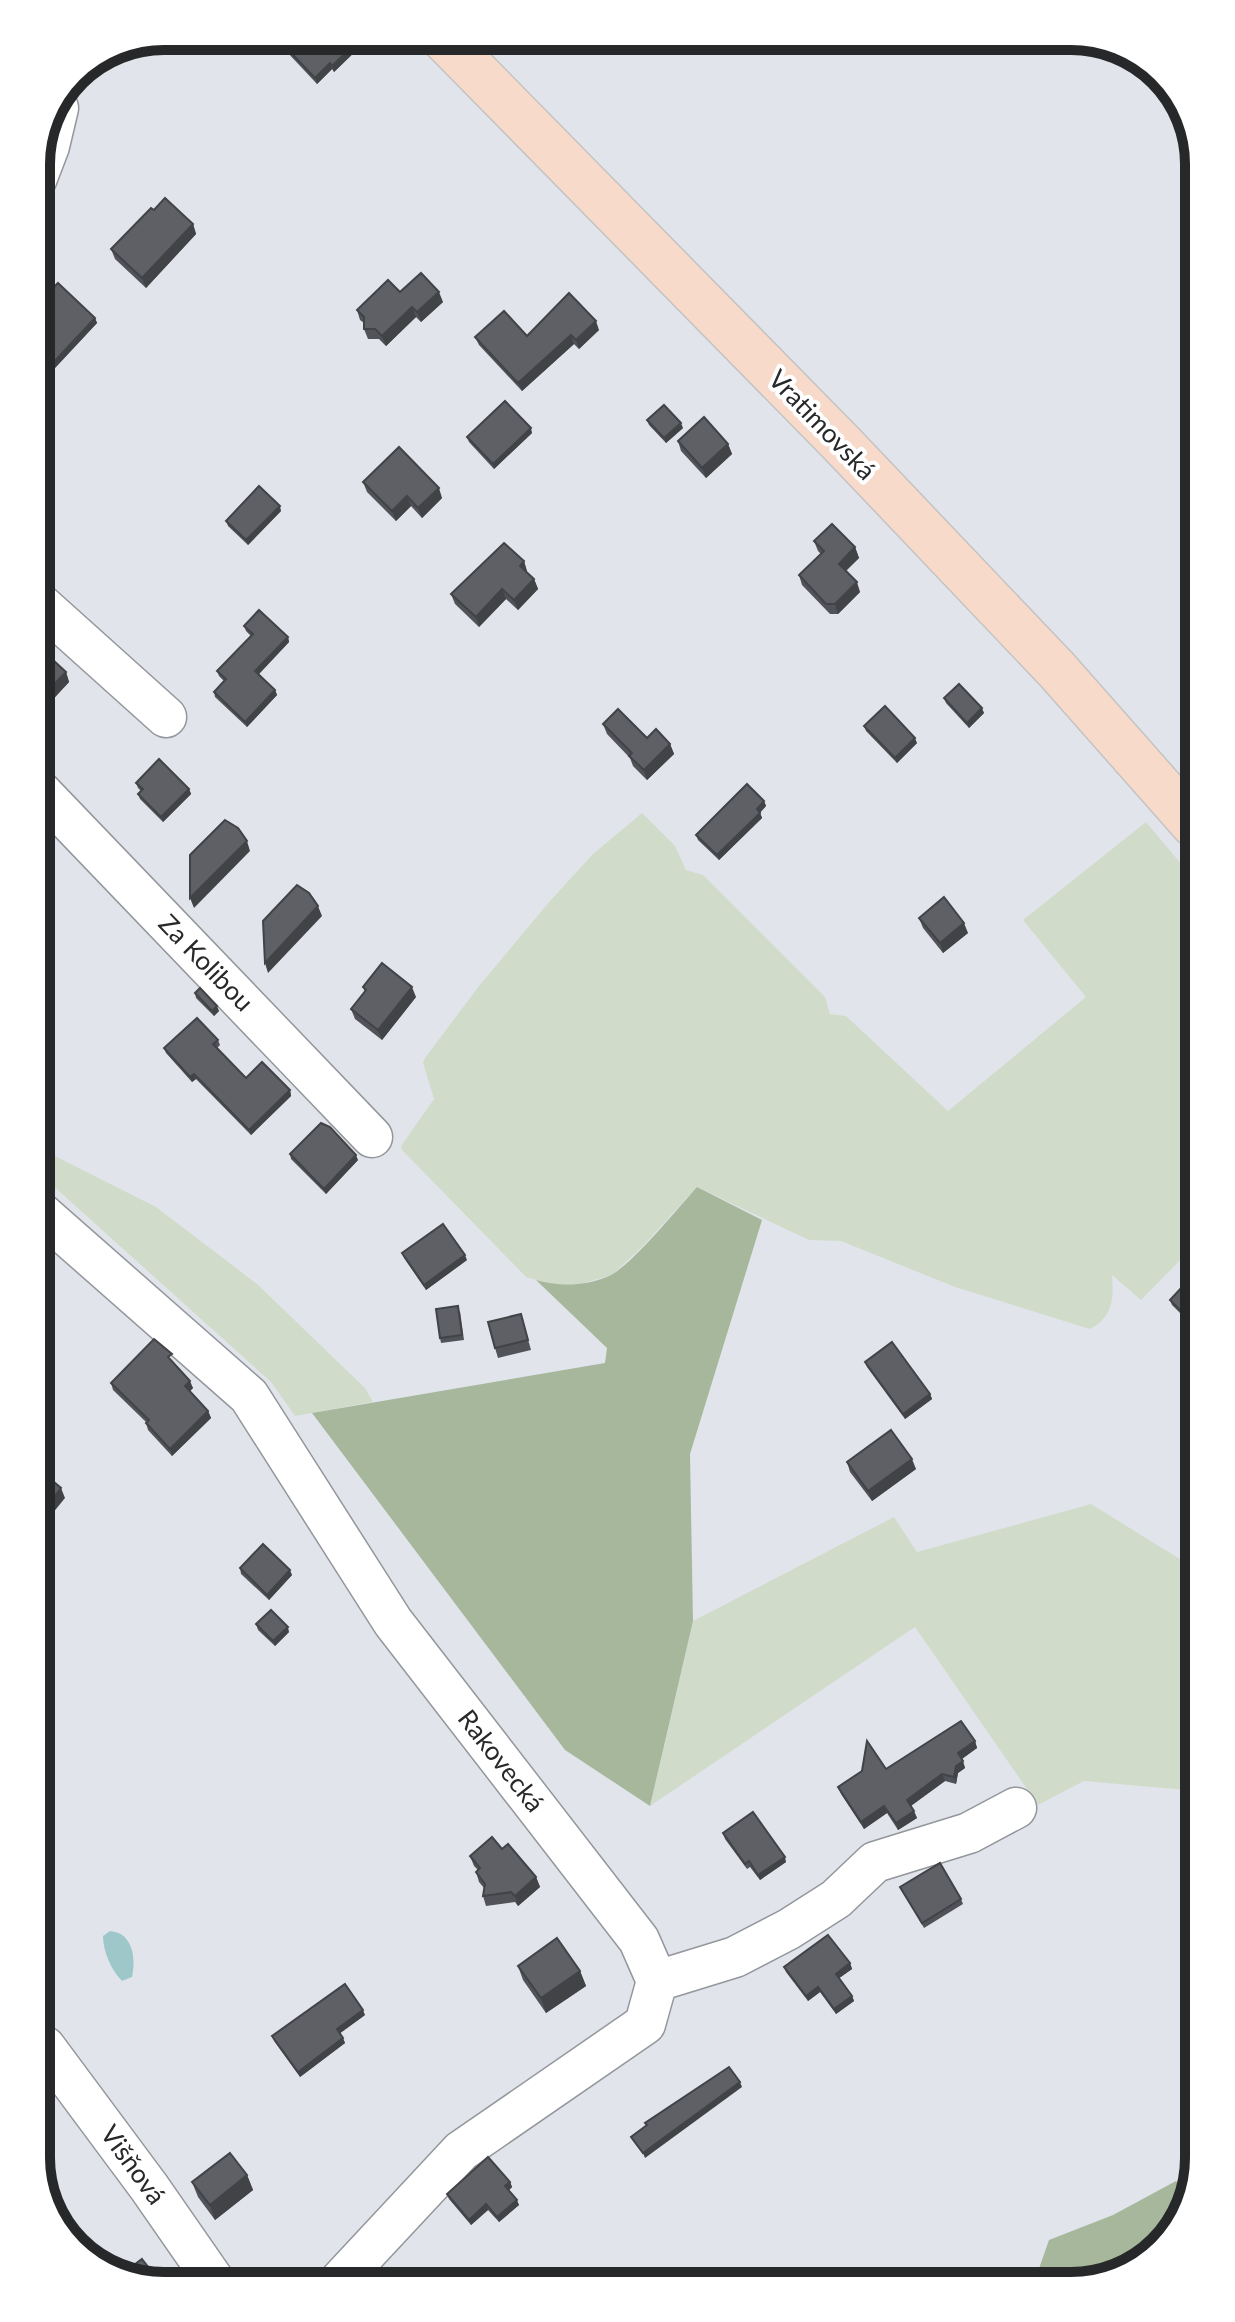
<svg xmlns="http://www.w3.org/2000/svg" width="1235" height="2322" font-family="Lato,sans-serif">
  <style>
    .green { fill: #d0dcc9 }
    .forest { fill: #a6b79c }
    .water { fill: #9ec7c9 }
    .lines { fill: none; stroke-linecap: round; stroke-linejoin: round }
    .stream { stroke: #9ec7c9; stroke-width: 8 }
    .minor-casing { stroke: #93979c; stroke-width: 43 }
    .major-casing { stroke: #c3c3c3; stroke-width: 47 }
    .minor { stroke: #fff; stroke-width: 40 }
    .major { stroke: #f8daca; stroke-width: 44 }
    .wall { fill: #525358 }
    .shaded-wall { fill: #424347 }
    .building { fill: #5f6066; stroke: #424347; stroke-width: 2 }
    .labels { text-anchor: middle; stroke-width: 8; stroke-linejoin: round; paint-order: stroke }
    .street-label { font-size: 26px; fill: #27282a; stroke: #fff }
    .rim { fill: none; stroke: #27282a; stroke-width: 10 }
  </style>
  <rect width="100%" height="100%" fill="#e1e5eb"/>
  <g class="green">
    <path d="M642,813L675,846L686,870L703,875L825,997L830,1014L846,1016L948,1111L1086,997L1023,920L1146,822L1193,878L1195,1245L1141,1300L1112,1275C1114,1298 1113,1317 1090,1329L955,1287L841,1241L809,1240L697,1187L643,1246L612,1275L577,1285L550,1284L526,1277L402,1150L401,1146L434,1099L423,1063L425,1058L479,986L550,901L593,854Z"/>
    <polygon points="41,1149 156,1207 257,1284 365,1388 373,1402 295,1416 271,1382 41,1175"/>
    <polygon points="1091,1504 1196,1569 1197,1791 1084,1781 1038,1805 915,1627 650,1806 693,1621 894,1517 917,1552"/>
  </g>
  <g class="forest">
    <path d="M697,1187L762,1220L690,1454L693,1621L650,1806L565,1750L312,1413L605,1363L607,1348L536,1280C560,1287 586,1286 609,1276C630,1267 679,1207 697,1187Z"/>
    <polygon points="1176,2181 1187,2196 1177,2230 1121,2276 1036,2277 1049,2240 1113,2215"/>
  </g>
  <path class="water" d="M110,1931C133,1933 136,1958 132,1977L122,1981C111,1970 103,1951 103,1936Z"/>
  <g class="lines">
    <polyline class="stream" points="1110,2276 1149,2244 1160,2244"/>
    <g class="minor-casing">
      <g id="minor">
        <polyline points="36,180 49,146 58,108"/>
        <polyline points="38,602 166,717"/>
        <polyline points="39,790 372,1137"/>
        <polyline points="41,1213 249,1396 393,1622 639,1940 657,1981 645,2024 461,2151 337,2284"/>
        <polyline points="657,1981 735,1957 789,1929 836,1899 875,1862 969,1833 1016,1808"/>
        <polyline points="45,2047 149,2187 217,2285"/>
      </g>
    </g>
    <g class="major-casing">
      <polyline id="major" points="441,36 843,445 1057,670 1193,824"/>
    </g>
    <use href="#minor" class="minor"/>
    <use href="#major" class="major"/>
  </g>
  <g class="wall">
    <polygon points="272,36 366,36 367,40 334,72 332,69 317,84"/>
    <polygon points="154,210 193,224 196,234 146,288 115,259 111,249"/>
    <polygon points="400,292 443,302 421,322 416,317 386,346 379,339 368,339 364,329 364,323 360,320 357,310"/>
    <polygon points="37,305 95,318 97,323 54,369 37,353"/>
    <polygon points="599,330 579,349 574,344 522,391 479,345 475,337 527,336"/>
    <polygon points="647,420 683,428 666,443 649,425"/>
    <polygon points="532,433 494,469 469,442 467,437"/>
    <polygon points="678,441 728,444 732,454 706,478 681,451"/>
    <polygon points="363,482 442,498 422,518 411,506 396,521 367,492"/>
    <polygon points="281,511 248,545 228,526 226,521"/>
    <polygon points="814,541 855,547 859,558 846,571 860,592 838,614 830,614 802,585 799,575 821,554 818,551"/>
    <polygon points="524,561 527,572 534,579 538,589 518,610 506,599 479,627 455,604 451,594"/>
    <polygon points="244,626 288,637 289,642 259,674 275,690 277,695 247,727 215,697 214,692 224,681 219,676 217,671 251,636 246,631"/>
    <polygon points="39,647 66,672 69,682 44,709 39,704"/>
    <polygon points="944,698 984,713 969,728 946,703"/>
    <polygon points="603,724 647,738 670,744 674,754 647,780 633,766 630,758 607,734"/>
    <polygon points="864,726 917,743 897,763 866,731"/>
    <polygon points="136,783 189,789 191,794 163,822 140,799 138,794 141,791 138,788"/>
    <polygon points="764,801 766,806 760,813 762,818 719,860 698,840 696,835"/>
    <polygon points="919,918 968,933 943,953 923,928"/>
    <polygon points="363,987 416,997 382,1040 355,1019 351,1009 365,992"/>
    <polygon points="195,993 219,1011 214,1016 196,998"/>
    <polygon points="218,1040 220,1045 217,1048 246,1078 290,1090 291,1096 251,1135 196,1079 192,1082 166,1053 164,1048"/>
    <polygon points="290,1154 358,1160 326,1194 291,1159"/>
    <polygon points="402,1253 467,1260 426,1290 404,1258"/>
    <polygon points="1195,1273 1195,1328 1172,1305 1170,1300"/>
    <polygon points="460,1311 464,1340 441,1343 440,1338"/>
    <polygon points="521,1314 531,1350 498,1358 495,1348"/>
    <polygon points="174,1361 172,1362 193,1388 190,1391 208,1411 211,1418 172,1456 148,1430 146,1423 146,1422 113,1390 111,1383"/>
    <polygon points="865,1362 930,1394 932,1399 905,1419 867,1367"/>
    <polygon points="847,1462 916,1469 872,1501 850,1472"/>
    <polygon points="240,1568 292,1575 269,1600 241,1574"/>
    <polygon points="256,1624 289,1632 275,1646 258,1630"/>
    <polygon points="975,1741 977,1748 962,1759 965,1768 958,1773 956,1784 945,1781 911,1806 917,1818 898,1830 887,1813 864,1829 841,1794 838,1787 886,1769"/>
    <polygon points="723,1833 786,1862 760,1880 750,1867 747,1869 725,1839"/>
    <polygon points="502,1849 536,1877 540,1887 518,1906 515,1902 486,1906 483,1896 484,1888 479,1882 476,1872 478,1870 474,1866 470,1856"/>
    <polygon points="900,1887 961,1899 963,1904 924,1928"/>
    <polygon points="850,1963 852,1969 839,1978 852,1996 854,2001 836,2014 820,1992 808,2001 786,1972 784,1967"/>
    <polygon points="518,1966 580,1971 586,1986 546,2013 523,1980"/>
    <polygon points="365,2015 340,2033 345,2043 300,2077 274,2041 272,2036"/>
    <polygon points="247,2175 253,2190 215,2220 198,2197 192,2182"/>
    <polygon points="510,2182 512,2187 509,2190 519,2205 499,2222 488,2210 471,2225 449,2199 447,2194"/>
  </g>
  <g class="shaded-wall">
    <polygon points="246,36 254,36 246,43 244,38"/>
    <polygon points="363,36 366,36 367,40 334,72 332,66"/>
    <polygon points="330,63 332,69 317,84 315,78"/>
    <polygon points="193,224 196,234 146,288 142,278"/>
    <polygon points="439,292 443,302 421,322 417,312"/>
    <polygon points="412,307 416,317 386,346 382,336"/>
    <polygon points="95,318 97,323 54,369 52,364"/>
    <polygon points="596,321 599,330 579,349 576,340"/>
    <polygon points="571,335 574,344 522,391 518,383"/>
    <polygon points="681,423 683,428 666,443 664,438"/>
    <polygon points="531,428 532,433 494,469 493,464"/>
    <polygon points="728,444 732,454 706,478 702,468"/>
    <polygon points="439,488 442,498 422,518 418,508"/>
    <polygon points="407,496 411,506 396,521 392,511"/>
    <polygon points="280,506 281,511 248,545 246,540"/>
    <polygon points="855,547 859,558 842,574 839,564"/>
    <polygon points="524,561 527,571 524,576 520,566"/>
    <polygon points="534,579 538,589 518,610 514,600"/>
    <polygon points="857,582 860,592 838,614 835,604"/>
    <polygon points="502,589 506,599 479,627 476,617"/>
    <polygon points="288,637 289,642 257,676 255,671"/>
    <polygon points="66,672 69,682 44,709 40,699"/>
    <polygon points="275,690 277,695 247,727 245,722"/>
    <polygon points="982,708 984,713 969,728 967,723"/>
    <polygon points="915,738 917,743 897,763 895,758"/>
    <polygon points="670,744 674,754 647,780 644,770"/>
    <polygon points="189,789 191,794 163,822 161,817"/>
    <polygon points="764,801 766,806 758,814 757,809"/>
    <polygon points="760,813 762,818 719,860 717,855"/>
    <polygon points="247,841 250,851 194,908 190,898"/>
    <polygon points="318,906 322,916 268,973 265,963"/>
    <polygon points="964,923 968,933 943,953 940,943"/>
    <polygon points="412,987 416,997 382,1040 378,1030"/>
    <polygon points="217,1006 219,1011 214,1016 212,1011"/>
    <polygon points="194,1074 196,1079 192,1082 190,1077"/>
    <polygon points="290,1090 291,1096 251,1135 249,1130"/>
    <polygon points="356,1155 358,1160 326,1194 324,1189"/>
    <polygon points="465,1255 467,1260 426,1290 424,1285"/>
    <polygon points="190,1381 193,1388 188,1393 185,1386"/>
    <polygon points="930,1394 932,1399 905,1419 903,1414"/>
    <polygon points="208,1411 211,1418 172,1456 170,1449"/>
    <polygon points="912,1459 916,1469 872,1501 868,1491"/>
    <polygon points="61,1488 65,1498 43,1525 43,1511"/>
    <polygon points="290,1570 292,1575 269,1600 267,1595"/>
    <polygon points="288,1627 289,1632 275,1646 273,1641"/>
    <polygon points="975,1741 977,1748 960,1760 958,1753"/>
    <polygon points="963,1761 965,1768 958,1773 956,1784 954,1777 956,1766"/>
    <polygon points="942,1774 945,1781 909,1807 907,1800"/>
    <polygon points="884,1806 887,1813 864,1829 861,1822"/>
    <polygon points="914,1811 917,1818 898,1830 896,1823"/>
    <polygon points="785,1857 786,1862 760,1880 758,1875"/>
    <polygon points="536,1877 540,1887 518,1906 515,1896"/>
    <polygon points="850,1963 852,1969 838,1979 836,1974"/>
    <polygon points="580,1971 586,1986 546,2013 541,1998"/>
    <polygon points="818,1987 820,1992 808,2001 806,1996"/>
    <polygon points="852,1996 854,2001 836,2014 834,2009"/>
    <polygon points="363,2010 365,2015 339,2034 337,2029"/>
    <polygon points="343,2038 345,2043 300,2077 298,2072"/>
    <polygon points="740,2082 742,2087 645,2158 643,2153"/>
    <polygon points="247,2175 253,2190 215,2220 210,2205"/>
    <polygon points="510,2182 512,2187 507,2192 505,2186"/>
    <polygon points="517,2200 519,2205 499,2222 497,2217"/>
    <polygon points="486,2204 488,2210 471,2225 469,2220"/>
  </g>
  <g class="building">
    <polygon points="275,36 363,36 332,66 330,63 315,78"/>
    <polygon points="165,198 193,224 142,278 111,249 151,208 154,210"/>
    <polygon points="421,273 439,292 417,312 412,307 382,336 375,329 364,329 364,317 357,310 388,280 400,292"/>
    <polygon points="58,283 95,318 52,364 37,350 37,305 39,303 39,295 47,294"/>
    <polygon points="569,293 596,321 576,340 571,335 518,383 475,337 504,311 527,336"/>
    <polygon points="505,401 531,428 493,464 467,437"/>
    <polygon points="664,405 681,423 664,438 647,420"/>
    <polygon points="704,417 728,444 702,468 678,441"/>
    <polygon points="399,447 439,488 418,508 407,496 392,511 363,482"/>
    <polygon points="259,486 280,506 246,540 226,521"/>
    <polygon points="832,524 855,547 839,564 857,582 835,604 826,604 799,575 824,551 814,541"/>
    <polygon points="504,543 524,561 520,566 534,579 514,600 502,589 476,617 451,594"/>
    <polygon points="259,610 288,637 255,671 275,690 245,722 214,692 226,679 217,671 253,634 244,626"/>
    <polygon points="39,647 66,672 40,699 39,698"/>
    <polygon points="959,684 982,708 967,723 944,698"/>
    <polygon points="885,706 915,738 895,758 864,726"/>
    <polygon points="618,709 647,738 656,729 670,744 644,770 629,756 632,753 603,724"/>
    <polygon points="159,759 189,789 161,817 138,794 143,789 136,783"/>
    <polygon points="747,784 764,801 757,809 760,813 717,855 696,835"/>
    <polygon points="225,820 238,828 247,841 190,898 190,855"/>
    <polygon points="297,885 309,893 318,906 265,963 263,921"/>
    <polygon points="944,897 964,923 940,943 919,918"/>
    <polygon points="382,963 412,987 378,1030 351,1009 366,990 363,987"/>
    <polygon points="200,988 217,1006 212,1011 195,993"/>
    <polygon points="197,1018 218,1040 213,1044 246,1078 262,1062 290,1090 249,1130 194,1074 190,1077 164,1048"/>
    <polygon points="321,1123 330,1127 356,1155 324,1189 290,1154"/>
    <polygon points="443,1224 465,1255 424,1285 402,1253"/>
    <polygon points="1195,1273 1195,1325 1170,1300"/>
    <polygon points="458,1306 462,1335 440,1338 436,1309"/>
    <polygon points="521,1314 528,1340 495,1348 488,1322"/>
    <polygon points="154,1339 172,1354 168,1357 190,1381 185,1386 208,1411 170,1449 146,1423 149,1420 111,1383"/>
    <polygon points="892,1342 930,1394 903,1414 865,1362"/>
    <polygon points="891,1430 912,1459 868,1491 847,1462"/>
    <polygon points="42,1472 61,1488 43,1511"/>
    <polygon points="263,1544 290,1570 267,1595 240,1568"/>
    <polygon points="271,1610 288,1627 273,1641 256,1624"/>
    <polygon points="961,1721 975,1741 958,1753 963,1761 956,1766 954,1777 942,1774 907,1800 914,1811 896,1823 884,1806 861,1822 838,1787 862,1771 867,1741 886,1769"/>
    <polygon points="753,1812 785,1857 758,1875 749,1861 745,1864 723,1833"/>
    <polygon points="492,1837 502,1849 508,1844 536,1877 515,1896 511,1892 483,1896 485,1884 476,1872 480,1868 470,1856"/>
    <polygon points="940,1863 961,1899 922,1923 900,1887"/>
    <polygon points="828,1935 850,1963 836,1974 852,1996 834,2009 818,1987 806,1996 784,1967"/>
    <polygon points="557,1938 580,1971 541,1998 518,1966"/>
    <polygon points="345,1984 363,2010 337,2029 343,2038 298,2072 272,2036"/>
    <polygon points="729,2067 740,2082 643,2153 631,2137 647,2125 645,2123"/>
    <polygon points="230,2153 247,2175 210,2205 192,2182"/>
    <polygon points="488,2157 510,2182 505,2186 517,2200 497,2217 486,2204 469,2220 447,2194"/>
    <polygon points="142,2259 163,2286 156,2286 122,2274"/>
    <polygon points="174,2279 179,2284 183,2280 188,2285 165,2286"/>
  </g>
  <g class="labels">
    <g class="street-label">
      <text transform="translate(822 425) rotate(46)" y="9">Vratimovská</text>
      <text transform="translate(206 963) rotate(46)" y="9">Za Kolibou</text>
      <text transform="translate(501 1761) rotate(52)" y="9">Rakovecká</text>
      <text transform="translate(133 2165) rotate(54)" y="9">Višňová</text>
    </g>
  </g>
  <path d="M0 0H1235V2322H0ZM164 50H1071A114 114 0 0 1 1185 164V2158A114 114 0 0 1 1071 2272H164A114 114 0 0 1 50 2158V164A114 114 0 0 1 164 50Z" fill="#fff" fill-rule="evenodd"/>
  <path class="rim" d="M164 50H1071A114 114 0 0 1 1185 164V2158A114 114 0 0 1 1071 2272H164A114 114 0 0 1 50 2158V164A114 114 0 0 1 164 50Z"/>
</svg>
